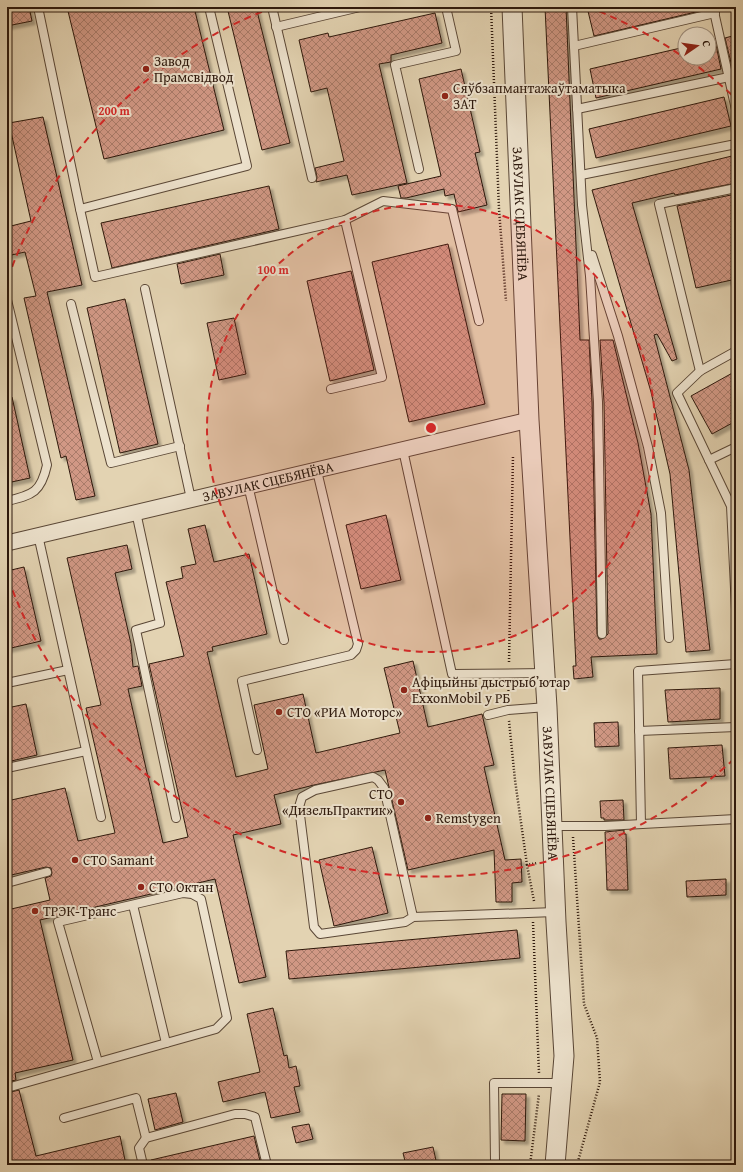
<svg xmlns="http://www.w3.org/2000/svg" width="743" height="1172" font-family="'Gentium Book Plus',serif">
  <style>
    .building { fill: url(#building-cross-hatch); stroke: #2d180c; filter: url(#shadow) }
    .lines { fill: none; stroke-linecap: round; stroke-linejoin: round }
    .service-casing { stroke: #5a4736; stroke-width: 10 }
    .minor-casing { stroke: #5a4736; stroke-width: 17 }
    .tertiary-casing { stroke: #5a4736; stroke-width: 21 }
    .path { stroke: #2d180c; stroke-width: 2.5; stroke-dasharray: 1 2; stroke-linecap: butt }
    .service { stroke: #ede2cd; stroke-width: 8 }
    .minor { stroke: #ede2cd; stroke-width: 15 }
    .tertiary { stroke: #ede2cd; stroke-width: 19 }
    .ring { fill: none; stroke: #d62828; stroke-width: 2; stroke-dasharray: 7 5 }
    .poi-dot { fill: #8f2418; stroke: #ede2cd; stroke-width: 1.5 }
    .labels { text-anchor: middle; stroke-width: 4; stroke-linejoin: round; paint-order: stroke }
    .poi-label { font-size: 14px; fill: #2d180c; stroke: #ede2cd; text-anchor: start }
    .street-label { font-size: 14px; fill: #2d180c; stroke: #ede2cd }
    .centre { fill: #d62828; stroke: #ede2cd; stroke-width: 2 }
    .ring-label { font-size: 12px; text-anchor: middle; font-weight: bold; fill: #d62828; stroke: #ede2cd; stroke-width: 4; stroke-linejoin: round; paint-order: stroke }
  </style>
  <defs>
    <pattern id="building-cross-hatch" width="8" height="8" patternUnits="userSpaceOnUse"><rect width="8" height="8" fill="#d19885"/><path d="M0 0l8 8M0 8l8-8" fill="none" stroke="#aa7b6b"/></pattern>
    <filter id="shadow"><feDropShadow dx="3.5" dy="3.5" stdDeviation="1" flood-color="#0004"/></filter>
  </defs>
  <rect width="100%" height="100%" fill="#e3d3b2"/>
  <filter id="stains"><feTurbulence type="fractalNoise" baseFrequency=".005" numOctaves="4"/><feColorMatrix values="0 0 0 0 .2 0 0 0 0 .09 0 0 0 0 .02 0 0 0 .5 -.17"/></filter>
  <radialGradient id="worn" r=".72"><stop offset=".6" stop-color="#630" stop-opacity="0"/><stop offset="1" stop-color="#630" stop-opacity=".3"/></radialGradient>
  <g class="building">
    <polygon points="7,7 29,7 32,21 7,26"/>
    <polygon points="67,7 194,7 224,130 104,159"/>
    <polygon points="227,7 256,7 290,143 262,150"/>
    <polygon points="545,7 566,7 580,340 589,340 592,402 597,634 599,639 602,639 608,634 604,402 600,340 613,340 638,443 651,514 657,654 591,657 593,677 574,679 573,666 576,666"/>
    <polygon points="587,7 699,7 700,11 594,36"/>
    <polygon points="435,13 442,43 391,55 391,62 379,64 407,183 352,195 347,175 316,182 317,177 315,168 344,161 327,88 311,92 299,40 328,33 329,37"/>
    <polygon points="736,35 736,66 732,67 725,38"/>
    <polygon points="715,40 721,69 596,98 590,69 685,47 685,58 709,58 709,42"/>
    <polygon points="461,69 480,152 475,153 487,205 458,212 454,194 445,196 444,189 406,198 401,198 398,186 441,176 419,79"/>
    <polygon points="724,97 731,126 596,158 589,129"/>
    <polygon points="43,117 82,285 47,292 95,496 76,500 66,456 61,458 24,298 36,296 25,252 7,256 7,227 31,221 9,123"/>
    <polygon points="736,155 736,183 675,195 674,193 632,203 677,359 672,361 657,334 654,335 689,470 710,650 686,652 670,474 651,392 592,190"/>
    <polygon points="269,186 279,229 112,268 101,223"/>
    <polygon points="736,194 736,279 696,288 677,206"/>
    <polygon points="448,244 485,404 409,422 372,262"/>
    <polygon points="220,254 224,275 181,284 177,264"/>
    <polygon points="351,271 374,370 330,381 307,281"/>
    <polygon points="125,299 158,444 120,453 87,308"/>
    <polygon points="234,318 246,374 219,380 207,323"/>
    <polygon points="736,371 736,421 712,434 691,396"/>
    <polygon points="12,397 30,478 7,483 7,398"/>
    <polygon points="386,515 401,580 361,589 346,525"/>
    <polygon points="205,525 214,562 249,554 267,634 212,647 213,651 207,652 236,777 268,769 254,705 303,694 316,753 400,733 384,668 413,661 428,727 482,714 494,765 484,767 505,860 521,859 522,882 512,883 512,902 496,902 494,850 408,870 385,770 314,785 274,795 281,824 233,835 266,977 239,983 215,879 40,920 73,1060 15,1073 16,1080 7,1082 7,910 50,900 45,878 51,876 52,873 51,868 46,867 7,876 7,801 65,788 78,841 115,833 86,708 101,705 67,558 127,545 132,569 115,573 131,644 133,667 138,666 142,686 128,689 163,843 188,837 149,664 184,656 166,582 183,578 181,567 196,564 188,529"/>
    <polygon points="24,567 41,641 7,649 7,571"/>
    <polygon points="720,688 720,719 668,722 665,690"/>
    <polygon points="26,704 37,755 7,762 7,708"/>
    <polygon points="618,722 619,746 595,747 594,723"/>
    <polygon points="722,745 725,776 670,779 668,748"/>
    <polygon points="623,800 624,820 604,820 604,818 601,818 600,801"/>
    <polygon points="624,830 624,834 626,834 628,890 607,890 605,832"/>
    <polygon points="372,847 388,913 334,926 319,860"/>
    <polygon points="726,879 726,895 687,897 686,881"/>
    <polygon points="517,930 520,958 289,979 286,951"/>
    <polygon points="273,1008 284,1056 287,1055 289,1068 296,1066 300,1086 294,1087 300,1112 271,1118 265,1092 223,1102 218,1082 260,1072 247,1014"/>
    <polygon points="19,1090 36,1156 120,1136 126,1165 11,1165 7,1148 7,1093"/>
    <polygon points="176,1093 183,1122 155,1130 148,1099"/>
    <polygon points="502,1094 526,1094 525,1141 501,1140"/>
    <polygon points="309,1124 313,1139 296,1143 292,1127"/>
    <polygon points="254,1136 261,1165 152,1165 151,1160"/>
    <polygon points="433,1147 437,1165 406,1165 403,1153"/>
  </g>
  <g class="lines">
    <g class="service-casing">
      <g id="service">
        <polyline points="38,7 80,209 247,166 209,7"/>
        <polyline points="272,7 312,178"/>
        <polyline points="572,7 582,205 590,276 598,402 602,634"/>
        <polyline points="713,7 736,110"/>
        <polyline points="276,27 360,7"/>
        <polyline points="574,46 715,13"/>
        <polyline points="577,109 729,77"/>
        <polyline points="419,169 395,65 456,51 446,7"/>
        <polyline points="581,175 736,144"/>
        <polyline points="80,209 95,277 345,220 382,377 331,389"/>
        <polyline points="345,220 383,201 452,209 479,321"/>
        <polyline points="592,255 618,336 648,447 661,513 669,638"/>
        <polyline points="145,289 191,499"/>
        <path d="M7,300L47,465C41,492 33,495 7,501"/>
        <polyline points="71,304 111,463 180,446"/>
        <polyline points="736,351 700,371 677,393 731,506 736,609"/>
        <polyline points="700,371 659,204 736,188"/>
        <polyline points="403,450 452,674 545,673"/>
        <polyline points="709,460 736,447"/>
        <polyline points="248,485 284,640"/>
        <polyline points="136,512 160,623 136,630 176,818"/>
        <polyline points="38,535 101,817"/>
        <polyline points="7,683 68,670"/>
        <polyline points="488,715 508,710 547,707"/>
        <polyline points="639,731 736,727"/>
        <polyline points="257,750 242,681 351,655 356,650 358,644 317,471"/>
        <polyline points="7,768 86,751"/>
        <polyline points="641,824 638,671 736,664"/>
        <polyline points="552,826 605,826 736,819"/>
        <polyline points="7,883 47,872"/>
        <polyline points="133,905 166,1043"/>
        <polyline points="413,917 384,788 378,780 373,777 315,790 302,797 299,807 314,927 320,934 405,922 413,917 555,912"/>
        <polyline points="7,1088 216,1029 227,1018 201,899 192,894 183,893 58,922 98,1062"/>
        <polyline points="64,1118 136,1098 146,1138"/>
        <polyline points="495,1162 494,1083 562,1083"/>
        <polyline points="143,1165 139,1148 146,1138 235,1114 245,1114 255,1117 267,1165"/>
      </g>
    </g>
    <g class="minor-casing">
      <g id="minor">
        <path id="s1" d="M7,543L529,420"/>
      </g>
    </g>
    <g class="tertiary-casing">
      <g id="tertiary">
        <path id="s2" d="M512,7L529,420L547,707L556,922L564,1056L555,1165"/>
      </g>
    </g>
    <g class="path">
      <polyline points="491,7 499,209 506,301"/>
      <polyline points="509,662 513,455"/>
      <polyline points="508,700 509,683"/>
      <polyline points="509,721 515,780 527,865"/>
      <polyline points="573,837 584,1004 597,1038 600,1082 577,1165"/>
      <polyline points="534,901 527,865 537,863"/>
      <polyline points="533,922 539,1073"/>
      <polyline points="530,1165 539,1094"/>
    </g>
    <use href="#service" class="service"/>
    <use href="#minor" class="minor"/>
    <use href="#tertiary" class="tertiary"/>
  </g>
  <circle cx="431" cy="428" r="224" fill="#d62828" fill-opacity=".12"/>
  <g class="ring">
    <circle cx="431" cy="428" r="224"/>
    <path d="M734 759A449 449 0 0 1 8 578M8 278A449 449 0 0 1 274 7M588 7A449 449 0 0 1 682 56M689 60A449 449 0 0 1 734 97"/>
  </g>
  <g class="poi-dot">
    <circle cx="146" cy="69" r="4"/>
    <circle cx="445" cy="96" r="4"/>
    <circle cx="404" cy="690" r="4"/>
    <circle cx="279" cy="712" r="4"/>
    <circle cx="401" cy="802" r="4"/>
    <circle cx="428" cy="818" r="4"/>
    <circle cx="75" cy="860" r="4"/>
    <circle cx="141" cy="887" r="4"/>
    <circle cx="35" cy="911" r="4"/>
  </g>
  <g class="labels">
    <g class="poi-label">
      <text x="154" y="66">Завод<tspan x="154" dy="16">Прамсвідвод</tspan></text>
      <text x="453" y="93">Сяўбзапмантажаўтаматыка<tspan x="453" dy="16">ЗАТ</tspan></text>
      <text x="412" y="687">Афіцыйны дыстрыбʼютар<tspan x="412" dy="16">ExxonMobil у РБ</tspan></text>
      <text x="287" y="717">СТО «РИА Моторс»</text>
      <text x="393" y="799" text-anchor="end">СТО<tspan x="393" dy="16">«ДизельПрактик»</tspan></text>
      <text x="436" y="823">Remstygen</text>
      <text x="83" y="865">СТО Samant</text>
      <text x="149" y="892">СТО Октан</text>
      <text x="43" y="916">ТРЭК-Транс</text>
    </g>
    <g class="street-label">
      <text dy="5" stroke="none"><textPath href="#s2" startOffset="207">ЗАВУЛАК СЦЕБЯНЁВА</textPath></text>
      <text dy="5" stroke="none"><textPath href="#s1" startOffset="268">ЗАВУЛАК СЦЕБЯНЁВА</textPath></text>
      <text dy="5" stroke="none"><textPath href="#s2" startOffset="787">ЗАВУЛАК СЦЕБЯНЁВА</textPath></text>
    </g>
  </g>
  <circle cx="431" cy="428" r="6" class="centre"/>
  <g class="ring-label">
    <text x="114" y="115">200 m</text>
    <text x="273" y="274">100 m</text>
  </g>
  <rect width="743" height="1172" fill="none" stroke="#e3d3b2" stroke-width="24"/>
  <rect x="8" y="8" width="727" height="1156" fill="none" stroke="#2d180c" stroke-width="2"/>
  <rect x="12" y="12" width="719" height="1148" fill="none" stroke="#2d180c"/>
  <g transform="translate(697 46) rotate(77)"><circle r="19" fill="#ede2cd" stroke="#a09180"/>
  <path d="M0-3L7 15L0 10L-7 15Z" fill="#8f2418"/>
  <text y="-6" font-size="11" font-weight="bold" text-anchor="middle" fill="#2d180c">С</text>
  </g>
  <rect width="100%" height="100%" filter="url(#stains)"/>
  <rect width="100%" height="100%" fill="url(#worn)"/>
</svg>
